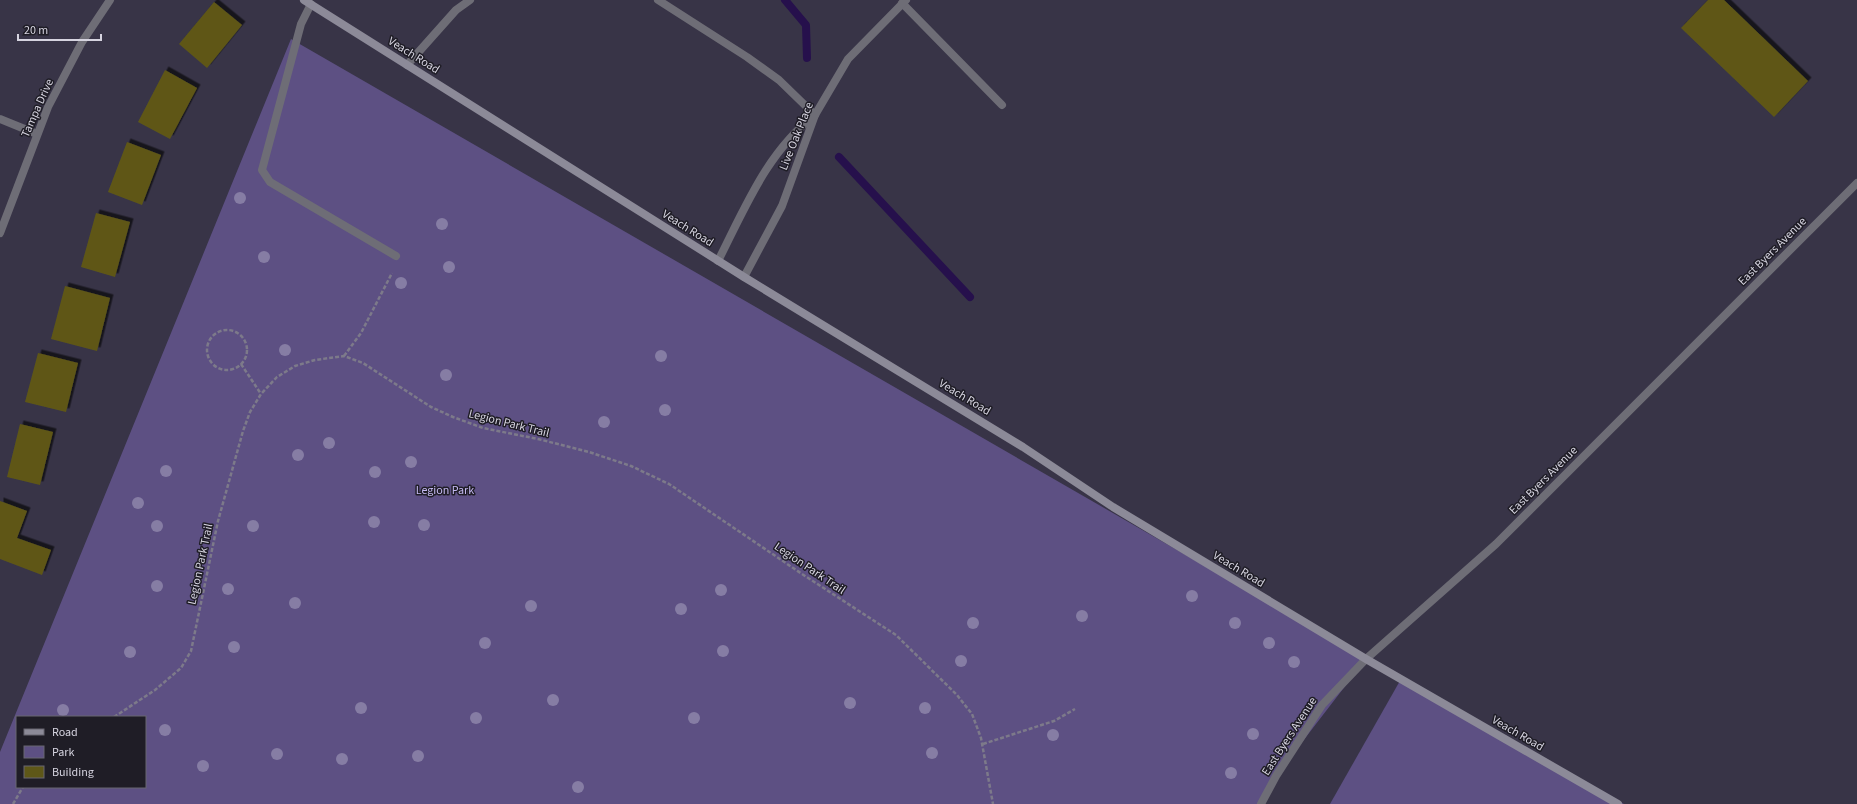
<svg xmlns="http://www.w3.org/2000/svg" width="1857" height="804" font-family="'Source Sans 3',sans-serif">
  <style>
    .green { fill: #5d5083; fill-rule: evenodd }
    .lines { fill: none; stroke-linecap: round; stroke-linejoin: round }
    .stream { stroke: #26104c; stroke-width: 8 }
    .building { fill: #5e5718; filter: url(#shadow) }
    .path { stroke: #7d7a8a; stroke-width: 2.5; stroke-dasharray: 4 2; stroke-linecap: butt }
    .lane { stroke: #6e6d76; stroke-width: 8 }
    .street { stroke: #6e6d76; stroke-width: 8 }
    .secondary { stroke: #8c8a98; stroke-width: 8 }
    .tree { fill: #867da4 }
    .labels { text-anchor: middle; stroke-width: 3; stroke-linejoin: round; paint-order: stroke }
    .street-label { font-size: 12px; fill: #d6d4e0; stroke: #1f1d26 }
    .park-label { font-size: 12px; fill: #c5b9f1; stroke: #1f1d26 }
  </style>
  <defs>
    <filter id="shadow"><feDropShadow dx="3.5" dy="-3.5" stdDeviation="0" flood-color="#0009"/></filter>
  </defs>
  <rect width="100%" height="100%" fill="#383447"/>
  <g class="green">
    <path d="M291,39L1366,659L1276,776L1258,804H0V752ZM17,717H145V787H17Z"/>
    <polygon points="1401,679 1624,804 1330,804"/>
  </g>
  <g class="lines">
    <g class="stream">
      <polyline points="785,0 806,25 807,58"/>
      <polyline points="839,157 970,297"/>
    </g>
  </g>
  <g class="building">
    <polygon points="1708,0 1724,0 1808,81 1774,117 1681,28"/>
    <polygon points="214,2 242,25 207,68 179,44"/>
    <polygon points="165,70 197,88 170,139 138,122"/>
    <polygon points="127,142 161,155 142,205 108,192"/>
    <polygon points="96,213 130,222 115,277 81,267"/>
    <polygon points="65,286 110,298 97,351 51,339"/>
    <polygon points="38,353 78,363 66,412 25,402"/>
    <polygon points="20,424 53,432 40,485 7,477"/>
    <polygon points="0,501 27,511 17,538 51,550 42,575 0,559"/>
  </g>
  <g class="lines">
    <g class="path">
      <circle cx="227" cy="350" r="20"/>
      <polyline points="344,356 361,333 392,273"/>
      <polyline points="241,364 261,394"/>
      <polyline points="114,717 155,690 181,668 191,651 218,521 243,431 250,412 261,394 277,377 295,366 315,360 344,356 363,363 431,407 453,417 483,428 538,439 589,452 631,466 669,484 802,574 896,635 957,695 972,714 981,738 993,804"/>
      <polyline points="983,744 1054,721 1075,709"/>
      <polyline points="13,804 23,787"/>
    </g>
    <g class="lane">
      <polyline points="311,4 301,24 262,170 270,182 396,256"/>
      <polyline points="407,65 456,10 470,0"/>
    </g>
    <g class="street">
      <path d="M658,0L747,57L779,80L815,115C767,152 745,208 718,261"/>
      <polyline points="902,3 1002,105"/>
      <polyline points="0,119 37,134"/>
      <polyline points="0,233 48,107 82,42 110,0"/>
      <polyline points="744,277 782,206 815,115 848,59 906,0"/>
      <polyline points="1261,804 1276,776 1322,705 1366,659 1496,544 1857,183"/>
    </g>
    <polyline class="secondary" points="304,0 744,277 1023,447 1113,507 1366,659 1618,804"/>
  </g>
  <g class="tree">
    <circle cx="240" cy="198" r="6"/>
    <circle cx="442" cy="224" r="6"/>
    <circle cx="264" cy="257" r="6"/>
    <circle cx="449" cy="267" r="6"/>
    <circle cx="401" cy="283" r="6"/>
    <circle cx="285" cy="350" r="6"/>
    <circle cx="661" cy="356" r="6"/>
    <circle cx="446" cy="375" r="6"/>
    <circle cx="665" cy="410" r="6"/>
    <circle cx="604" cy="422" r="6"/>
    <circle cx="329" cy="443" r="6"/>
    <circle cx="298" cy="455" r="6"/>
    <circle cx="411" cy="462" r="6"/>
    <circle cx="166" cy="471" r="6"/>
    <circle cx="375" cy="472" r="6"/>
    <circle cx="138" cy="503" r="6"/>
    <circle cx="374" cy="522" r="6"/>
    <circle cx="424" cy="525" r="6"/>
    <circle cx="157" cy="526" r="6"/>
    <circle cx="253" cy="526" r="6"/>
    <circle cx="157" cy="586" r="6"/>
    <circle cx="228" cy="589" r="6"/>
    <circle cx="721" cy="590" r="6"/>
    <circle cx="1192" cy="596" r="6"/>
    <circle cx="295" cy="603" r="6"/>
    <circle cx="531" cy="606" r="6"/>
    <circle cx="681" cy="609" r="6"/>
    <circle cx="1082" cy="616" r="6"/>
    <circle cx="973" cy="623" r="6"/>
    <circle cx="1235" cy="623" r="6"/>
    <circle cx="485" cy="643" r="6"/>
    <circle cx="1269" cy="643" r="6"/>
    <circle cx="234" cy="647" r="6"/>
    <circle cx="723" cy="651" r="6"/>
    <circle cx="130" cy="652" r="6"/>
    <circle cx="961" cy="661" r="6"/>
    <circle cx="1294" cy="662" r="6"/>
    <circle cx="553" cy="700" r="6"/>
    <circle cx="850" cy="703" r="6"/>
    <circle cx="361" cy="708" r="6"/>
    <circle cx="925" cy="708" r="6"/>
    <circle cx="63" cy="710" r="6"/>
    <circle cx="476" cy="718" r="6"/>
    <circle cx="694" cy="718" r="6"/>
    <circle cx="165" cy="730" r="6"/>
    <circle cx="1253" cy="734" r="6"/>
    <circle cx="1053" cy="735" r="6"/>
    <circle cx="932" cy="753" r="6"/>
    <circle cx="277" cy="754" r="6"/>
    <circle cx="418" cy="756" r="6"/>
    <circle cx="342" cy="759" r="6"/>
    <circle cx="203" cy="766" r="6"/>
    <circle cx="1231" cy="773" r="6"/>
    <circle cx="578" cy="787" r="6"/>
  </g>
  <g class="labels">
    <g class="street-label">
      <text transform="translate(414 55) rotate(32)" y="4">Veach Road</text>
      <text transform="translate(37 108) rotate(-66)" y="4">Tampa Drive</text>
      <text transform="translate(796 136) rotate(-68)" y="4">Live Oak Place</text>
      <text transform="translate(688 228) rotate(32)" y="4">Veach Road</text>
      <text transform="translate(1772 251) rotate(-45)" y="4">East Byers Avenue</text>
      <text transform="translate(965 397) rotate(31)" y="4">Veach Road</text>
      <text transform="translate(509 423) rotate(14)" y="4">Legion Park Trail</text>
      <text transform="translate(1543 480) rotate(-45)" y="4">East Byers Avenue</text>
      <text transform="translate(200 564) rotate(-78)" y="4">Legion Park Trail</text>
      <text transform="translate(810 568) rotate(34)" y="4">Legion Park Trail</text>
      <text transform="translate(1239 569) rotate(31)" y="4">Veach Road</text>
      <text transform="translate(1518 733) rotate(30)" y="4">Veach Road</text>
      <text transform="translate(1289 736) rotate(-57)" y="4">East Byers Avenue</text>
    </g>
    <g class="park-label">
      <text x="445" y="494">Legion Park</text>
    </g>
  </g>
  <rect x="16" y="716" width="130" height="72" fill="#1f1d26" stroke="#686670"/>
  <rect x="24" y="729" width="20" height="6" fill="#8c8a98" stroke="#686670"/>
  <text x="52" y="736" font-size="12" fill="#d6d4e0">Road</text>
  <rect x="24" y="746" width="20" height="12" fill="#5d5083" stroke="#686670"/>
  <text x="52" y="756" font-size="12" fill="#d6d4e0">Park</text>
  <rect x="24" y="766" width="20" height="12" fill="#5e5718" stroke="#686670"/>
  <text x="52" y="776" font-size="12" fill="#d6d4e0">Building</text>
  <path d="M18 34v6h83v-6" fill="none" stroke="#d6d4e0" stroke-width="2"/>
  <text x="24" y="34" font-size="12" fill="#d6d4e0" stroke="#1f1d26" stroke-width="3" paint-order="stroke">20 m</text>
</svg>
